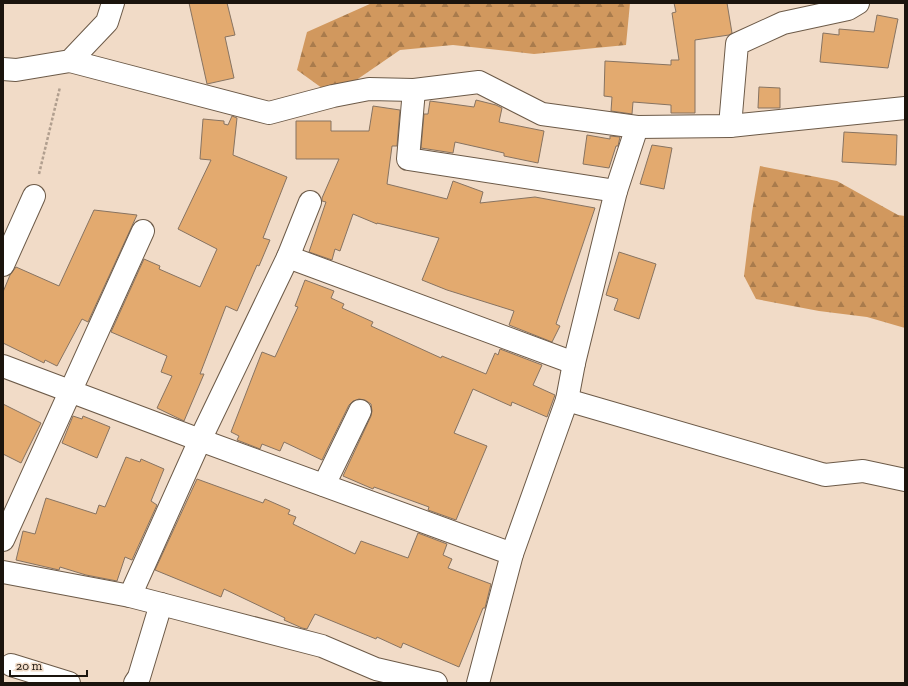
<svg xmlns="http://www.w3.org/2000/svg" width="908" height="686" font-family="'Zilla Slab',serif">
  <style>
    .forest { fill: url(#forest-firs) }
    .building { fill: #e3aa6f; stroke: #877361 }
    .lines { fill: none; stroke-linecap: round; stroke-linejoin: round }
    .minor-casing { stroke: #6c5a48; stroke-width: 24 }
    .path { stroke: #b19f8f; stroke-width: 2.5; stroke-dasharray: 3 2; stroke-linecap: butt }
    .minor { stroke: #fff; stroke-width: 22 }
  </style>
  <defs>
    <pattern id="forest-firs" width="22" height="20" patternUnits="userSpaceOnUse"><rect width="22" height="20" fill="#d1985e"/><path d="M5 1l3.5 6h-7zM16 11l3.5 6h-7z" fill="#a97b4c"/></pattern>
  </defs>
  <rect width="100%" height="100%" fill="#f1dbc7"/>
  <g class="forest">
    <polygon points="372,3 630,3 626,45 534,54 453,45 400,50 333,96 297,70 307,32"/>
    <polygon points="760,166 837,181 898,215 905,216 905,328 867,317 819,311 756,299 744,276 752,212"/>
  </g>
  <g class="building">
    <polygon points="189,3 227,3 235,35 225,37 234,78 207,84"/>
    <polygon points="674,3 727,3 732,33 729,35 695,40 695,113 671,113 671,105 633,102 632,114 611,111 612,97 604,96 605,61 671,65 671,60 679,60 672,13 676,12"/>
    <polygon points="877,15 898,19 888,68 820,62 823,33 839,35 839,29 874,32"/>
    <polygon points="759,87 780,88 780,108 758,108"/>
    <polygon points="476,100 496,105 502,108 499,122 544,131 538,163 504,156 504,153 455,142 453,153 421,148 424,114 428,114 430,101 474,107"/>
    <polygon points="373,106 400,110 397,146 392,146 387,184 447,199 453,181 483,192 480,203 535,197 595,208 556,324 560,326 552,342 509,325 514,311 447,290 422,280 439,238 377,223 377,224 353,214 340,251 335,249 332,260 309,252 326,202 322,201 322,198 339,159 296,159 296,121 331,121 331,131 369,131"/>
    <polygon points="232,116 237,118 233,155 287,177 263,238 270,240 259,266 257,265 237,311 226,306 200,374 204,374 184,421 157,408 172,376 161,372 167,356 111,332 144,259 160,266 159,269 200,287 217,249 178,229 211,160 200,159 203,119 224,121 224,124 228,125"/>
    <polygon points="844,132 897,135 896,165 842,162"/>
    <polygon points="587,135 610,139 610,136 620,137 618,146 616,146 609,168 583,164"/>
    <polygon points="652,145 672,148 664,189 640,184"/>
    <polygon points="94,210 137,215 88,322 82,319 57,366 45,360 44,363 3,343 3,292 10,275 16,267 59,286"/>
    <polygon points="619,252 656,264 639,319 614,310 618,299 606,295"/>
    <polygon points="305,280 334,291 331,298 344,304 342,308 373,322 371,326 441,358 442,356 486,374 495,353 498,355 500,349 542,365 533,385 555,395 547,417 512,402 511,406 473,389 454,433 487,446 456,520 428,510 429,507 374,487 373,489 343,476 371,416 372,411 371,404 365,400 359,399 353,401 349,405 322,460 284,442 280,451 262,444 260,449 237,440 239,436 231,432 262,352 275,357 298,307 295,306"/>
    <polygon points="3,404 41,423 21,463 3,454"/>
    <polygon points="73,416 82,419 83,416 110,427 97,458 62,443"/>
    <polygon points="126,457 140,462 141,459 164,469 151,501 157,505 132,560 125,557 117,581 86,575 60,567 59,570 16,560 23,531 35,534 46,498 96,514 99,505 105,507"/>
    <polygon points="197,479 263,503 265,499 290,510 288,514 296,517 293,524 355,554 361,541 408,558 418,533 447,544 443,555 452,559 448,568 491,584 485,608 483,608 459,667 403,643 401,648 377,637 376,639 315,614 307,629 302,628 284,620 285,618 224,589 221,597 155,570"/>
  </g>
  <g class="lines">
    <g class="minor-casing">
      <g id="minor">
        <polyline points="70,61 269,113 333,96 369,89 414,90 479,82 542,114 637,127 730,126 905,108"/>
        <polyline points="3,69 16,70 70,61 107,22 113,3"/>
        <polyline points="414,90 408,159 616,191"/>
        <polyline points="730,126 737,44 783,23 848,9 858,3"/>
        <polyline points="288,257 574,363"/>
        <polyline points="3,265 34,196"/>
        <polyline points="3,366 200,440 512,554"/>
        <polyline points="567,400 825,475 863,471 905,480"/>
        <polyline points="324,485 360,411"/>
        <polyline points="3,540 143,231"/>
        <polyline points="3,572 130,596 161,604 322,646 376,669 436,683"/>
        <polyline points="130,596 200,440 288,257 310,202"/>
        <polyline points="11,665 69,683"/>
        <polyline points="135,683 139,677 161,604"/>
        <polyline points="478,683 512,554 567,400 574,363 616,191 637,127"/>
      </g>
    </g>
    <polyline class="path" points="39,174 60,87"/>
    <use href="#minor" class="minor"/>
  </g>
  <rect width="908" height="686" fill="none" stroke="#1b140d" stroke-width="8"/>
  <path d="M10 670v6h77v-6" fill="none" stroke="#1b140d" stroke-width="2"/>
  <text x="16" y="670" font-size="12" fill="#1b140d" stroke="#f1dbc7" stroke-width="3" paint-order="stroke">20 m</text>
</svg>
